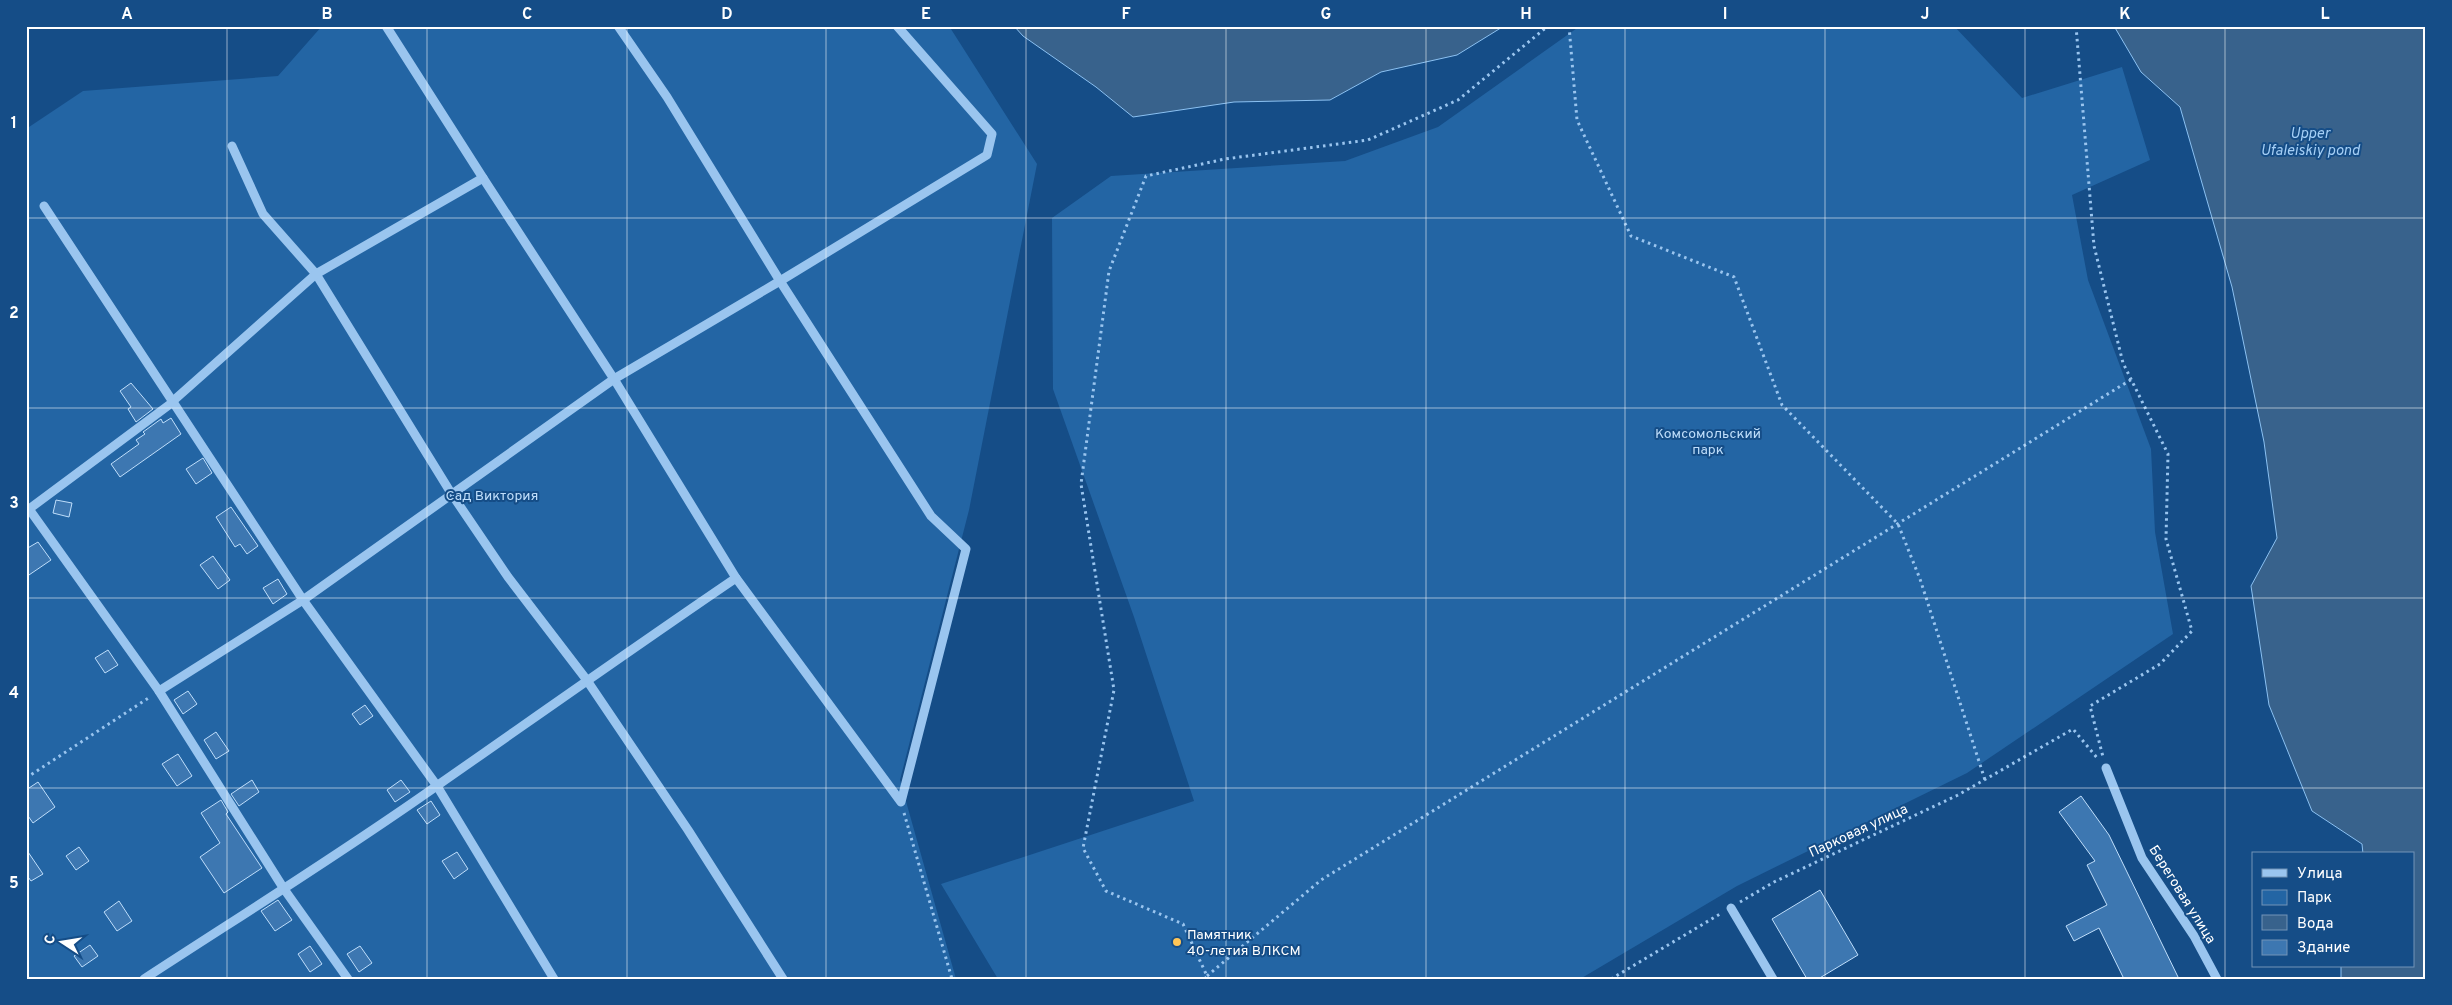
<svg xmlns="http://www.w3.org/2000/svg" width="2452" height="1005" font-family="Overpass,sans-serif">
  <style>
    .green { fill: #2365a4 }
    .water { fill: #38628c; stroke: #8bc1f2 }
    .building { fill: #3d77b1; stroke: #bfdefb }
    .lines { fill: none; stroke-linecap: round; stroke-linejoin: round }
    .path { stroke: #9ac5ef; stroke-width: 3; stroke-dasharray: 2.5 4; stroke-linecap: butt }
    .minor { stroke: #9ac5ef; stroke-width: 9 }
    .grid { fill: none; stroke: #fff; stroke-width: 1; stroke-opacity: 0.55 }
    .poi-dot { fill: #ffc557; stroke: #154d87; stroke-width: 2 }
    .labels { text-anchor: middle; stroke-width: 4; stroke-linejoin: round; paint-order: stroke }
    .park-label { font-size: 14px; fill: #bfdefb; stroke: #154d87 }
    .street-label { font-size: 14px; fill: #fff; stroke: #154d87 }
    .poi-label { font-size: 14px; fill: #fff; stroke: #154d87; text-anchor: start }
    .water-label { font-size: 15px; font-style: italic; fill: #a5cff6; stroke: #154d87 }
    .neatline { fill: none; stroke: #fff; stroke-width: 2 }
    .grid-label { font-size: 16px; text-anchor: middle; font-weight: bold; fill: #fff }
  </style>
  <rect width="100%" height="100%" fill="#154d87"/>
  <g class="green">
    <polygon points="322,26 949,26 1037,164 969,510 900,780 956,979 26,979 26,129 83,91 278,76"/>
    <polygon points="1580,26 1954,26 2022,98 2122,67 2150,160 2072,195 2088,280 2151,449 2155,532 2173,634 1967,773 1737,886 1580,979 998,979 941,884 1194,801 1134,617 1053,389 1052,218 1111,176 1345,161 1438,127"/>
  </g>
  <g class="water">
    <polygon points="1014,26 1504,26 1457,55 1381,72 1330,100 1234,102 1133,117 1096,87 1023,36"/>
    <polygon points="2114,26 2426,26 2426,979 2341,979 2341,966 2413,966 2413,854 2363,854 2362,844 2312,811 2269,705 2251,586 2277,538 2264,442 2232,287 2180,107 2141,72"/>
  </g>
  <g class="building">
    <polygon points="131,383 153,409 136,422 128,409 131,407 120,391"/>
    <polygon points="171,418 181,434 120,477 111,464 139,444 136,440 145,434 143,432 161,419 163,423"/>
    <polygon points="203,458 212,473 196,484 186,469"/>
    <polygon points="56,500 72,503 69,517 53,513"/>
    <polygon points="231,507 258,546 247,554 240,544 235,547 216,517"/>
    <polygon points="38,542 51,560 26,577 26,549"/>
    <polygon points="213,556 230,580 218,589 200,565"/>
    <polygon points="278,579 287,594 273,604 263,588"/>
    <polygon points="108,650 118,665 105,673 95,658"/>
    <polygon points="188,691 197,704 183,714 174,700"/>
    <polygon points="365,705 373,716 360,725 352,714"/>
    <polygon points="216,732 229,751 216,759 204,740"/>
    <polygon points="178,754 192,776 177,786 162,764"/>
    <polygon points="252,780 259,792 239,806 231,794"/>
    <polygon points="401,780 410,792 395,802 387,790"/>
    <polygon points="38,782 55,807 33,823 26,813 26,790"/>
    <polygon points="2081,796 2109,835 2179,979 2124,979 2099,928 2074,941 2066,926 2107,905 2087,865 2095,861 2059,812"/>
    <polygon points="221,800 228,812 226,814 262,868 224,893 200,857 220,843 201,813"/>
    <polygon points="431,801 440,815 427,824 417,810"/>
    <polygon points="79,847 89,861 76,870 66,856"/>
    <polygon points="26,849 43,874 31,881 26,874"/>
    <polygon points="457,852 468,869 454,879 442,861"/>
    <polygon points="1820,890 1858,955 1818,979 1807,979 1772,919"/>
    <polygon points="278,900 292,920 275,931 261,911"/>
    <polygon points="119,901 132,921 117,931 104,912"/>
    <polygon points="90,945 98,956 82,967 74,956"/>
    <polygon points="310,946 322,964 310,972 298,954"/>
    <polygon points="360,946 372,963 359,972 347,954"/>
  </g>
  <g class="lines">
    <g class="path">
      <polyline points="1569,26 1577,120 1631,236 1734,277 1782,405 1898,524 1920,579 1985,780"/>
      <polyline points="2076,26 2094,246 2123,363 2168,454 2166,539 2192,631 2160,664 2090,706 2103,757"/>
      <polyline points="26,778 150,697"/>
      <polyline points="904,813 952,979"/>
      <polyline points="1740,902 1774,882 1958,795 2073,729 2098,759"/>
      <polyline points="1207,976 1321,880 2132,379"/>
      <polyline points="1205,979 1207,976 1183,924 1106,891 1083,848 1114,690 1081,484 1109,271 1146,176 1225,159 1368,140 1458,100 1548,26"/>
      <polyline points="1611,979 1720,914"/>
    </g>
    <g class="minor">
      <polyline points="232,146 263,214 316,274 451,493 508,577 586,679 688,830 783,979"/>
      <polyline points="483,178 614,379 736,578"/>
      <polyline points="44,206 173,402"/>
      <polyline points="173,401 316,274 483,178 386,26"/>
      <polyline points="159,691 303,600 614,379 780,281 987,155 992,134 897,26"/>
      <polyline points="2106,768 2142,858 2194,936 2217,979"/>
      <polyline points="1731,908 1773,979"/>
      <path d="M144,979C242,915 342,853 438,785C537,716 636,646 736,578L901,802L966,549L931,516L780,281L667,97L618,26"/>
      <polyline points="348,979 284,889 159,691 29,509 173,402 303,600 437,786 554,979"/>
    </g>
  </g>
  <path class="grid" d="M227,26V979M427,26V979M627,26V979M826,26V979M1026,26V979M1226,26V979M1426,26V979M1625,26V979M1825,26V979M2025,26V979M2225,26V979M26,218H2426M26,408H2426M26,598H2426M26,788H2426"/>
  <circle class="poi-dot" cx="1177" cy="942" r="5"/>
  <g class="labels">
    <g class="park-label">
      <text x="1708" y="438">Комсомольский<tspan x="1708" dy="16">парк</tspan></text>
      <text x="492" y="500">Сад Виктория</text>
    </g>
    <g class="street-label">
      <text transform="translate(1858 830) rotate(-25)" y="5">Парковая улица</text>
      <text transform="translate(2183 894) rotate(58)" y="5">Береговая улица</text>
    </g>
    <g class="poi-label">
      <text x="1187" y="939">Памятник<tspan x="1187" dy="16">40-летия ВЛКСМ</tspan></text>
    </g>
    <g class="water-label">
      <text x="2310" y="138">Upper<tspan x="2310" dy="17">Ufaleiskiy pond</tspan></text>
    </g>
  </g>
  <rect width="2452" height="1005" fill="none" stroke="#154d87" stroke-width="55"/>
  <rect x="2252" y="852" width="162" height="115" fill="#154d87" stroke="#7394b7"/>
  <rect x="2262" y="869" width="25" height="8" fill="#9ac5ef" stroke="#7394b7"/>
  <text x="2297" y="878" font-size="15" fill="#ffffff">Улица</text>
  <rect x="2262" y="890" width="25" height="15" fill="#2365a4" stroke="#7394b7"/>
  <text x="2297" y="902" font-size="15" fill="#ffffff">Парк</text>
  <rect x="2262" y="915" width="25" height="15" fill="#38628c" stroke="#7394b7"/>
  <text x="2297" y="928" font-size="15" fill="#ffffff">Вода</text>
  <rect x="2262" y="940" width="25" height="15" fill="#3d77b1" stroke="#7394b7"/>
  <text x="2297" y="952" font-size="15" fill="#ffffff">Здание</text>
  <g transform="translate(62 942) rotate(282)" stroke="#154d87" stroke-width="4" paint-order="stroke">
  <path d="M0-4L9 19L0 12L-9 19Z" fill="#ffffff"/>
  <text y="-8" font-size="14" font-weight="bold" text-anchor="middle" fill="#ffffff">С</text>
  </g>
  <rect x="28" y="28" width="2396" height="950" class="neatline"/>
  <g class="grid-label">
    <text x="127" y="19">A</text>
    <text x="327" y="19">B</text>
    <text x="527" y="19">C</text>
    <text x="727" y="19">D</text>
    <text x="926" y="19">E</text>
    <text x="1126" y="19">F</text>
    <text x="1326" y="19">G</text>
    <text x="1526" y="19">H</text>
    <text x="1725" y="19">I</text>
    <text x="1925" y="19">J</text>
    <text x="2125" y="19">K</text>
    <text x="2325" y="19">L</text>
    <text x="14" y="128">1</text>
    <text x="14" y="318">2</text>
    <text x="14" y="508">3</text>
    <text x="14" y="698">4</text>
    <text x="14" y="888">5</text>
  </g>
</svg>
